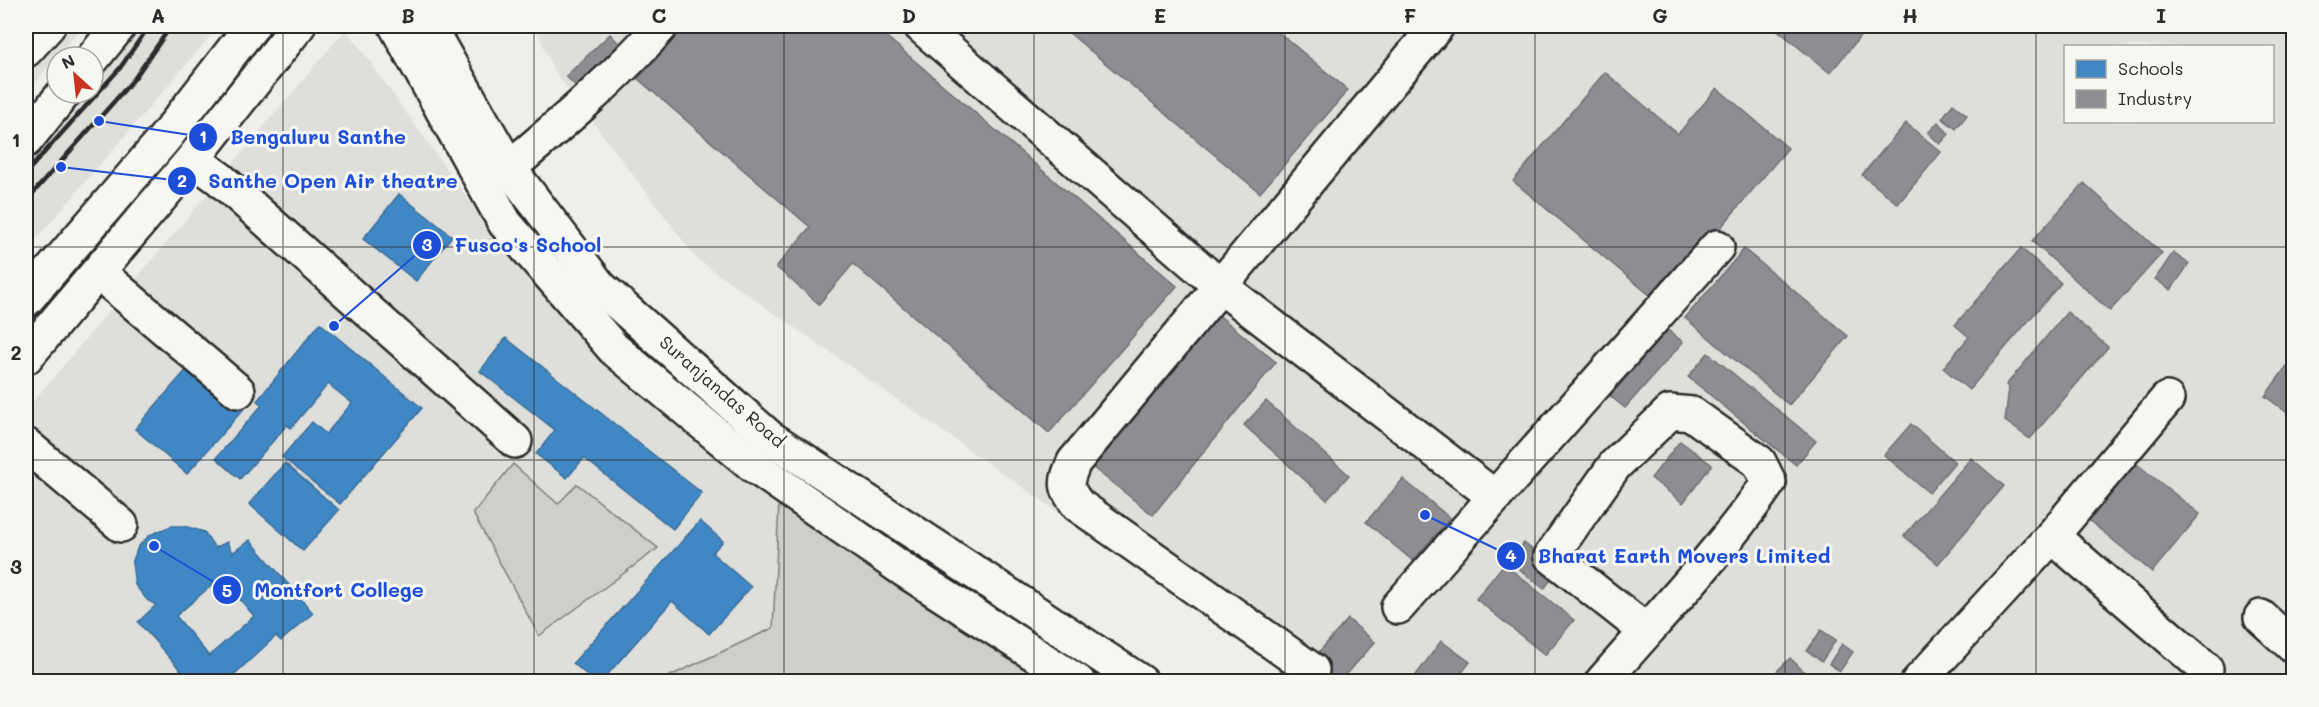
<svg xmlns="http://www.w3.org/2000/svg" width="2319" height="707" font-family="Mali,sans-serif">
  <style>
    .built { fill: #dededb; fill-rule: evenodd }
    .green { fill: #cececa; stroke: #7c7c7a; stroke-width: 1.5 }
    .schools { fill: #3f88c5; stroke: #396c97; stroke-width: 1.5; fill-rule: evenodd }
    .industry { fill: #8d8d92; stroke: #707073; stroke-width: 1.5 }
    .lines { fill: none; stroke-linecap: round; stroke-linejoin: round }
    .minor-casing { stroke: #2b2b2b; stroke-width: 38 }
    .major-casing { stroke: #2b2b2b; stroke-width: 38 }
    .minor { stroke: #f6f6f2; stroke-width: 33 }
    .major { stroke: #f6f6f2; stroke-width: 33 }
    .rail { stroke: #2b2b2b; stroke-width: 4.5 }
    .grid { fill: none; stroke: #2b2b2b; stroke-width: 1.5; stroke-opacity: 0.55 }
    .labels { text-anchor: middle; stroke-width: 6; stroke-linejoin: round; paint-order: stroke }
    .street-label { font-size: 18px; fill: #2b2b2b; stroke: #f6f6f2 }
    .leader { fill: none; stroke: #1d4ed8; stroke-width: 2 }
    .callout-dot { fill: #1d4ed8; stroke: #f6f6f2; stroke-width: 2 }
    .mark-label { font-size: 18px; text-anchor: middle; font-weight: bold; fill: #fff }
    .callout-label { font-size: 20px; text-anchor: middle; font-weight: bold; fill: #1d4ed8; stroke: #f6f6f2; stroke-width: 6; stroke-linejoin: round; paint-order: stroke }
    .neatline { fill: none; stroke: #2b2b2b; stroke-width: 2 }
    .grid-label { font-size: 20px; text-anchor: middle; font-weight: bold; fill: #2b2b2b }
  </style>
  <rect width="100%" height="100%" fill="#eeeeea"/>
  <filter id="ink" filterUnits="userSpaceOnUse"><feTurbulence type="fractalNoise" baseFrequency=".0167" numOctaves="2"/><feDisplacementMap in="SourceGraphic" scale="12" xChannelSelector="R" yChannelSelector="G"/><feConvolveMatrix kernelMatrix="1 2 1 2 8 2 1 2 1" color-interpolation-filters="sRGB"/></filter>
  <g filter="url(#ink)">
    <g class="built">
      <polygon points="26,26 82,26 26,94"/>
      <polygon points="136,26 219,26 26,251 26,149 33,156 83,93 93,93 93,80"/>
      <path d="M535,26H2293V681H1299L697,259L554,71ZM2066,46H2272V122H2066Z"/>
      <polygon points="346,29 491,231 779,503 773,628 657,681 26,682 26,410"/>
    </g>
    <g class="green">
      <polygon points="513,464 558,504 577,484 658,548 539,636 473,513"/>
      <polygon points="779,503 1046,681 1046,682 657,682 773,628"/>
    </g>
    <g class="schools">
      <polygon points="399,194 452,236 416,281 363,239"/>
      <polygon points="320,323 422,408 340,504 282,457 312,422 326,434 352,403 328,384 291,428 287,425 240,479 216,458 262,405 257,401"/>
      <polygon points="506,338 702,493 673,529 584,458 567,478 536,454 555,430 480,371"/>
      <polygon points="195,360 247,405 187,474 135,429"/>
      <polygon points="285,463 339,510 303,551 249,504"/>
      <polygon points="700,521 723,541 712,553 751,587 709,634 672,601 601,682 595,682 573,663"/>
      <path d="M171,526H184L204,532L215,548L227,542L232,553L250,540L313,613L281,641L276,636L226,682H191L138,622L156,605L147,600L135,585L132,563L138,547L150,535ZM221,577L254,616L209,656L176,616Z"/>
    </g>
    <g class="industry">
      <polygon points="685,26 874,26 1177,286 1049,433 853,264 819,304 776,267 810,227 638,79"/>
      <polygon points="1061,26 1271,26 1348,90 1260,193"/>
      <polygon points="1777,26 1869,26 1830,73 1775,28"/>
      <polygon points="610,34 642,67 598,109 566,76"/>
      <polygon points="1605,72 1678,134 1717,88 1788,148 1658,302 1513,181"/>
      <polygon points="1953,104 1967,115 1956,129 1942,118"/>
      <polygon points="1938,122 1949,134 1940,144 1928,133"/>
      <polygon points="1906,123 1941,152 1898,204 1862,175"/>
      <polygon points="2084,183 2162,253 2110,311 2032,241"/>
      <polygon points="2021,248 2061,283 1969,390 1943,368 1969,337 1955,325"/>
      <polygon points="1744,249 1848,336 1789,405 1685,318"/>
      <polygon points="2173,253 2189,264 2171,290 2155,279"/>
      <polygon points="2067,312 2108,347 2030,439 2005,421 2009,387 2006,385"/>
      <polygon points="1216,313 1276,362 1153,515 1092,467"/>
      <polygon points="1668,330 1683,342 1625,408 1610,396"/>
      <polygon points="1708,353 1816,441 1796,465 1688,377"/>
      <polygon points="2286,367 2294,372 2294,408 2289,414 2265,396"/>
      <polygon points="1266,401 1349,475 1327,500 1244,425"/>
      <polygon points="1911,424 1955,462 1929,493 1884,455"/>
      <polygon points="1680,441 1712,465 1683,503 1651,478"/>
      <polygon points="1971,458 2004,486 1938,564 1904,536"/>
      <polygon points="2133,461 2200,514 2152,572 2086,518"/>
      <polygon points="1403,479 1450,518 1413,561 1366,522"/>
      <polygon points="1524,543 1558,570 1544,589 1509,561"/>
      <polygon points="1504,564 1574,620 1545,655 1476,599"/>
      <polygon points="1348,619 1375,642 1340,682 1330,682 1309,663"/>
      <polygon points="1821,630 1836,640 1822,661 1807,651"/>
      <polygon points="1441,641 1470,662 1455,682 1411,682"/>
      <polygon points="1842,644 1853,652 1840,671 1829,664"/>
      <polygon points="1790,658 1815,682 1786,682 1776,672"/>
    </g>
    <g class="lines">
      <g class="minor-casing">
        <g id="minor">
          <polyline points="921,26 1220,286 1495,497 1717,247"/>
          <polyline points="26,50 48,26"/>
          <polyline points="93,58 119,26"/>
          <polyline points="26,140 64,93"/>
          <polyline points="193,159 220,179 515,441"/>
          <path d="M509,168C561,124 616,77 661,26"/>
          <polyline points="99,273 238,391"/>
          <polyline points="26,445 121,525"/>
          <polyline points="2052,536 2206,669"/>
          <polyline points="1398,607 1495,497"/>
          <polyline points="2261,617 2294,647"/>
          <path d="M1312,670L1078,505C1064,486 1065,483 1074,462L1437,26"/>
          <path d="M1602,682C1659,616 1720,553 1769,482L1759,462L1692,414L1670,412L1615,465L1551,556L1646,631"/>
          <polyline points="1918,682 2052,536 2167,399"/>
        </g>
      </g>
      <g class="major-casing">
        <g id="major">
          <polyline points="396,26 505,223 614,349 754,466 904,570 1078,682"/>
          <polyline points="428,26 509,168 600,287 769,437 1141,682"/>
          <polyline points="26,300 164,139 252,26"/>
          <polyline points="26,357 193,159 298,26"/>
        </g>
      </g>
      <use href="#minor" class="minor"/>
      <use href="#major" class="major"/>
      <g class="rail">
        <polyline points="26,173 120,68 149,26"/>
        <polyline points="26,201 134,79 171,26"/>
      </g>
    </g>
  </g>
  <path class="grid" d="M283,26V682M534,26V682M784,26V682M1034,26V682M1285,26V682M1535,26V682M1785,26V682M2036,26V682M26,247H2294M26,460H2294"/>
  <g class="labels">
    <g class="street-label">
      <text transform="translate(722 392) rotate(41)" y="6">Suranjandas Road</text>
    </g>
  </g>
  <path class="leader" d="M99 121L203 137M61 167L182 181M334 326L427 245M1425 515L1511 556M154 546L227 590"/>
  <g class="callout-dot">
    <circle cx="99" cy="121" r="6"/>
    <circle cx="61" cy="167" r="6"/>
    <circle cx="334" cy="326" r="6"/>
    <circle cx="1425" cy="515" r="6"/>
    <circle cx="154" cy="546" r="6"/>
    <circle cx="203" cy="137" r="15"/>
    <circle cx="182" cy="181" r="15"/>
    <circle cx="427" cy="245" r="15"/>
    <circle cx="1511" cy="556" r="15"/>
    <circle cx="227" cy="590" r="15"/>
  </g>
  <g class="mark-label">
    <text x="203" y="143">1</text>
    <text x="182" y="187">2</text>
    <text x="427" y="251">3</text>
    <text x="1511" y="562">4</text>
    <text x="227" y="597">5</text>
  </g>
  <g class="callout-label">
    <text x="318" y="144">Bengaluru Santhe</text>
    <text x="333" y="188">Santhe Open Air theatre</text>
    <text x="528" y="252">Fusco's School</text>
    <text x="1684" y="563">Bharat Earth Movers Limited</text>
    <text x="339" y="597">Montfort College</text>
  </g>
  <rect width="2319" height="707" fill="none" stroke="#f6f6f2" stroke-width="66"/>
  <rect x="2064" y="45" width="210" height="78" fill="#f6f6f2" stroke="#a5a5a2" stroke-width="1.5"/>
  <rect x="2076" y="60" width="30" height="18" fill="#3f88c5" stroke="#a5a5a2" stroke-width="1.5"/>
  <text x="2118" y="75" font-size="18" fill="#2b2b2b">Schools</text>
  <rect x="2076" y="90" width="30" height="18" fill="#8d8d92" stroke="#a5a5a2" stroke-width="1.5"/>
  <text x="2118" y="105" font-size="18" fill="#2b2b2b">Industry</text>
  <g transform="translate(75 75) rotate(333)"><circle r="28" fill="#f6f6f2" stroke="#a5a5a2" stroke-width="1.5"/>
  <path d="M0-4.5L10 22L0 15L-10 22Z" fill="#c8321e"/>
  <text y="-9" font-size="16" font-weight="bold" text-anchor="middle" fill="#2b2b2b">N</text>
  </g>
  <rect x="33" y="33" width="2253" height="641" class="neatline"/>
  <g class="grid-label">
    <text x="158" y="23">A</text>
    <text x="408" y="23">B</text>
    <text x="659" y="23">C</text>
    <text x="909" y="23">D</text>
    <text x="1160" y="23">E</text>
    <text x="1410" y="23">F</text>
    <text x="1660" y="23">G</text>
    <text x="1910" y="23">H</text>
    <text x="2161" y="23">I</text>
    <text x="16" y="147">1</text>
    <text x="16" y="360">2</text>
    <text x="16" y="574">3</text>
  </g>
</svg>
